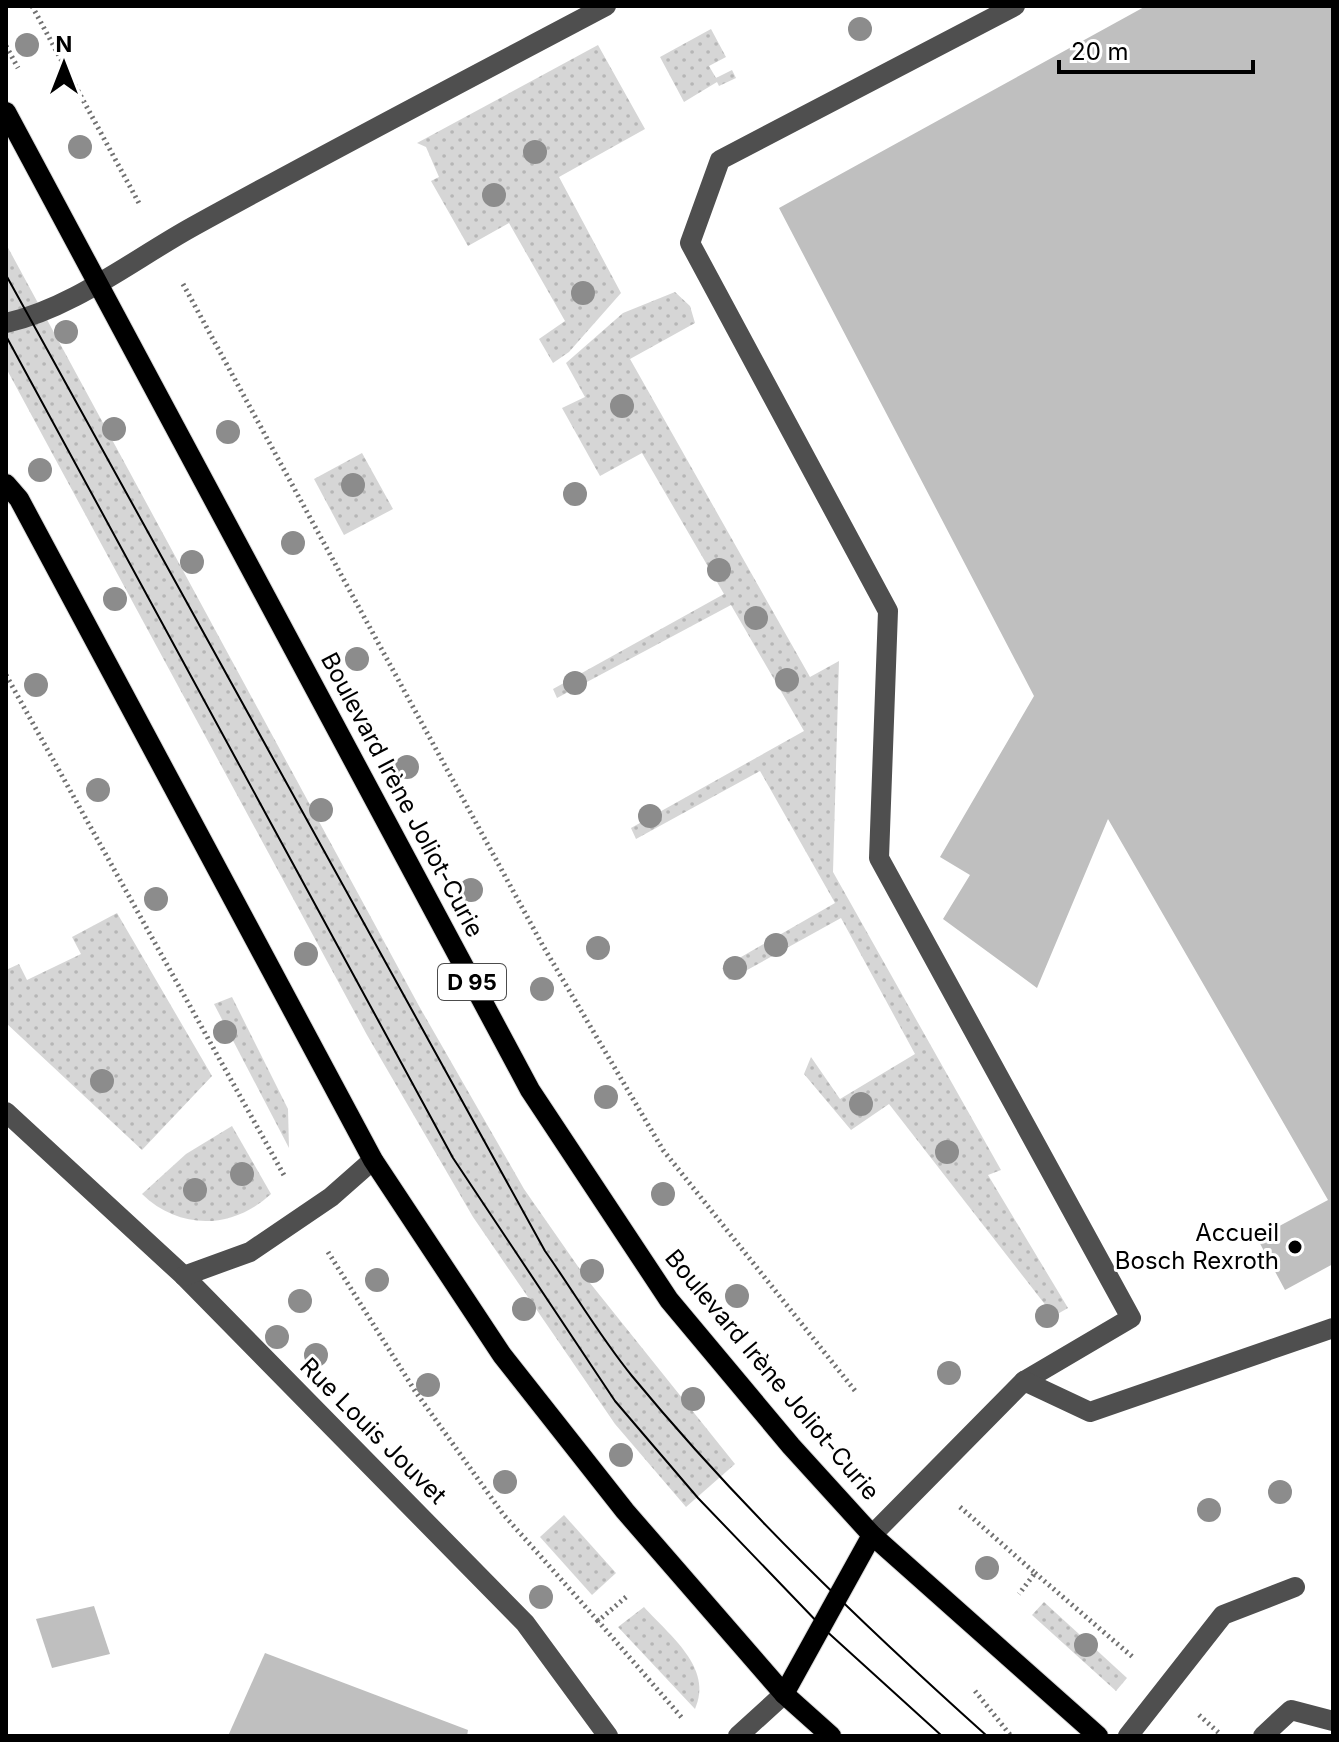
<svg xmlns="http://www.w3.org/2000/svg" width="1339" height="1742" font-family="Inter,sans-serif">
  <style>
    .grass { fill: url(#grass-dots) }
    .building { fill: #bfbfbf }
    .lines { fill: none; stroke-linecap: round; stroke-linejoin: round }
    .major-casing { stroke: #dbdbdb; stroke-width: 22 }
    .path { stroke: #717171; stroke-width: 5; stroke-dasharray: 2 4; stroke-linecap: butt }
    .minor { stroke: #4f4f4f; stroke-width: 20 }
    .major { stroke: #000; stroke-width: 20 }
    .tram { stroke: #000; stroke-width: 2 }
    .tree { fill: #8c8c8c }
    .poi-dot { fill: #000; stroke: #fff; stroke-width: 3 }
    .labels { text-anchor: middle; stroke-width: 6; stroke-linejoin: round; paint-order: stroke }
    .shield { fill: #fff; stroke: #4c4c4c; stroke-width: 2 }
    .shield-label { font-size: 22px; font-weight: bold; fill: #000 }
    .street-label { font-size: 24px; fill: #000; stroke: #fff }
    .poi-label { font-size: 24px; fill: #000; stroke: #fff; text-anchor: end }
  </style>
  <defs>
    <pattern id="grass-dots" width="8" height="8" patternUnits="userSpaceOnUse" patternTransform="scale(2)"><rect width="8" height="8" fill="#d6d6d6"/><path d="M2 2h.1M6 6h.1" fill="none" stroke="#b6b6b6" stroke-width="1.8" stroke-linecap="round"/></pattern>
  </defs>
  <rect width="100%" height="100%" fill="#fff"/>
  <g class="grass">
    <polygon points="711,29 726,57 709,66 716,78 732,70 736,78 719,86 717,82 684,102 660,57"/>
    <polygon points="598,45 645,129 559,177 621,293 569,352 553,363 539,339 565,321 509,223 468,246 431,181 439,177 426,147 417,143"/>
    <polygon points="6,244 419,1006 524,1189 586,1278 735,1464 686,1507 615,1424 473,1217 367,1035 6,368"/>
    <polygon points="675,292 690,306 695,323 630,359 810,677 839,661 833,872 1001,1170 988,1175 1068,1308 1054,1316 889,1104 851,1130 804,1074 811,1057 840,1099 915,1054 841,918 729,980 722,968 835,903 760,771 636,839 631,828 804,731 731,605 557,698 553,689 724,594 642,453 600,476 562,408 585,397 566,363 623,313"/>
    <polygon points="362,453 393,509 344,535 314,479"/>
    <polygon points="117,913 212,1076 142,1150 6,1023 6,970 19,964 27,980 81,954 72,937"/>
    <polygon points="232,997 288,1109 289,1148 214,1004"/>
    <path d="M232,1126L271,1194C233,1229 180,1231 142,1194L186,1154Z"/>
    <polygon points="564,1515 616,1573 592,1595 540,1537"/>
    <polygon points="1044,1602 1127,1678 1116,1691 1032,1615"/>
    <path d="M644,1607C669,1635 714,1668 695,1709L618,1627Z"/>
  </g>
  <g class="building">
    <polygon points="1146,6 1333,6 1333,1264 1285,1290 1257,1238 1328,1200 1108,819 1037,988 943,919 970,875 940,857 1034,696 779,208"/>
    <polygon points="94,1606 110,1654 52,1668 36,1619"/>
    <polygon points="265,1653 468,1730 467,1736 228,1736"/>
  </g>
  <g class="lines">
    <g class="major-casing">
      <g id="major">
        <polyline points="6,112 530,1090 669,1300 791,1446 872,1535 1098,1736"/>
        <polyline points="6,484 19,499 373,1160 502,1355 625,1511 784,1694 831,1736"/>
        <polyline points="784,1694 872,1535"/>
      </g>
    </g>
    <g class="path">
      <polyline points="32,6 140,205"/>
      <polyline points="6,46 18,68"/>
      <polyline points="183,284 543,946 663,1150 856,1392"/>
      <polyline points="6,675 285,1177"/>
      <polyline points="328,1252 415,1391 503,1514 598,1621"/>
      <polyline points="960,1507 1035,1573 1019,1594"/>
      <polyline points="1035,1573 1135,1659"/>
      <polyline points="626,1597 598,1621 683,1719"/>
      <polyline points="975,1691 1011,1736"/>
      <polyline points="1199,1715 1219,1733"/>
    </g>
    <g class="minor">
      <polyline points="1015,6 720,160 690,243 888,611 879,858 1131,1318 1024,1381"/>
      <path d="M6,323C73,308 134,259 194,226C330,151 468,79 606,6"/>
      <polyline points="6,1112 184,1276 525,1623 608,1736"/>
      <polyline points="184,1276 250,1252 331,1197 373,1160"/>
      <polyline points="872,1535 1024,1381 1090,1412 1333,1328"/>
      <polyline points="738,1736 784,1694"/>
      <polyline points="1128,1736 1223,1615 1295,1587"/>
      <polyline points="1263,1736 1291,1710 1333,1721"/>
    </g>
    <use href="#major" class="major"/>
    <g class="tram">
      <path d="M6,275L545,1251C574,1292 600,1337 632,1376C740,1507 861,1623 987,1736"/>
      <polyline points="6,336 453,1158 615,1401 698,1498 823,1628 942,1736"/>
    </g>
  </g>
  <g class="tree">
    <circle cx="860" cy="29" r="12"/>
    <circle cx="27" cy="45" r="12"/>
    <circle cx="80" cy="147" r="12"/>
    <circle cx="535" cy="152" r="12"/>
    <circle cx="494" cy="195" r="12"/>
    <circle cx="583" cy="293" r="12"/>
    <circle cx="66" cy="332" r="12"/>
    <circle cx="622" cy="406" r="12"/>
    <circle cx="114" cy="429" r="12"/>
    <circle cx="228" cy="432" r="12"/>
    <circle cx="40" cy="470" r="12"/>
    <circle cx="353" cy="485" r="12"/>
    <circle cx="575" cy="494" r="12"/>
    <circle cx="293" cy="543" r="12"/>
    <circle cx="192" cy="562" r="12"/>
    <circle cx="719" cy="570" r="12"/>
    <circle cx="115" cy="599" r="12"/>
    <circle cx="756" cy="618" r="12"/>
    <circle cx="357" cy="659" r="12"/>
    <circle cx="787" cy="680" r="12"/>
    <circle cx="575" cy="683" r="12"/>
    <circle cx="36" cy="685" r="12"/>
    <circle cx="407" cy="767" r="12"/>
    <circle cx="98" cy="790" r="12"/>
    <circle cx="321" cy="810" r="12"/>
    <circle cx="650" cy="816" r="12"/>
    <circle cx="471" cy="890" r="12"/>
    <circle cx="156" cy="899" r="12"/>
    <circle cx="776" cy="945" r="12"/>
    <circle cx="598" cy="948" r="12"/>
    <circle cx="306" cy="954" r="12"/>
    <circle cx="735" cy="968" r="12"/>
    <circle cx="542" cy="989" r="12"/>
    <circle cx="225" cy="1032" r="12"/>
    <circle cx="102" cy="1081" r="12"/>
    <circle cx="606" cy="1097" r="12"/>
    <circle cx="861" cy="1104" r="12"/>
    <circle cx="947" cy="1152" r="12"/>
    <circle cx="242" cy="1174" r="12"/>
    <circle cx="195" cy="1190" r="12"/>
    <circle cx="663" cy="1194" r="12"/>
    <circle cx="592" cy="1271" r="12"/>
    <circle cx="377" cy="1280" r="12"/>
    <circle cx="737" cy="1296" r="12"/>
    <circle cx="300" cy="1301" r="12"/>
    <circle cx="524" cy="1309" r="12"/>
    <circle cx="1047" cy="1316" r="12"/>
    <circle cx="277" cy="1337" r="12"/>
    <circle cx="316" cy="1355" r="12"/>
    <circle cx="949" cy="1373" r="12"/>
    <circle cx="428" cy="1385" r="12"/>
    <circle cx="693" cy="1399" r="12"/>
    <circle cx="621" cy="1455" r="12"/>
    <circle cx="505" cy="1482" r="12"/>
    <circle cx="1280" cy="1492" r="12"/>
    <circle cx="1209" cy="1510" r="12"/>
    <circle cx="987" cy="1568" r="12"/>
    <circle cx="541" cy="1597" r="12"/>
    <circle cx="1086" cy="1645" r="12"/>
  </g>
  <circle class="poi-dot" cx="1295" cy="1247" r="8"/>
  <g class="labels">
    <rect class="shield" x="438" y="964" width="68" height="36" rx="6"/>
    <g class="shield-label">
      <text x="472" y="990">D 95</text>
    </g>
    <g class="street-label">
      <text transform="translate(402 795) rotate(62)" y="8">Boulevard Irène Joliot-Curie</text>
      <text transform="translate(772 1375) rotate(50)" y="8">Boulevard Irène Joliot-Curie</text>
      <text transform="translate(373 1431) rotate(45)" y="8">Rue Louis Jouvet</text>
    </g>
    <g class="poi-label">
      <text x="1279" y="1241">Accueil<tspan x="1279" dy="28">Bosch Rexroth</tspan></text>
    </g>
  </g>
  <rect width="1339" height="1742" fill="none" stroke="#000000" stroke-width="16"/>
  <g transform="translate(64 64)" stroke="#ffffff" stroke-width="6" paint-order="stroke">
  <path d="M0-6L14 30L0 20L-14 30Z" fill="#000000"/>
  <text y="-12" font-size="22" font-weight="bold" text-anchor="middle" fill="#000000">N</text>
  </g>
  <path d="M1059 60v12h194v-12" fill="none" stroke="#000000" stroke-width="4"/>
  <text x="1071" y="60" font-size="24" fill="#000000" stroke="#ffffff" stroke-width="6" paint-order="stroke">20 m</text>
</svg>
